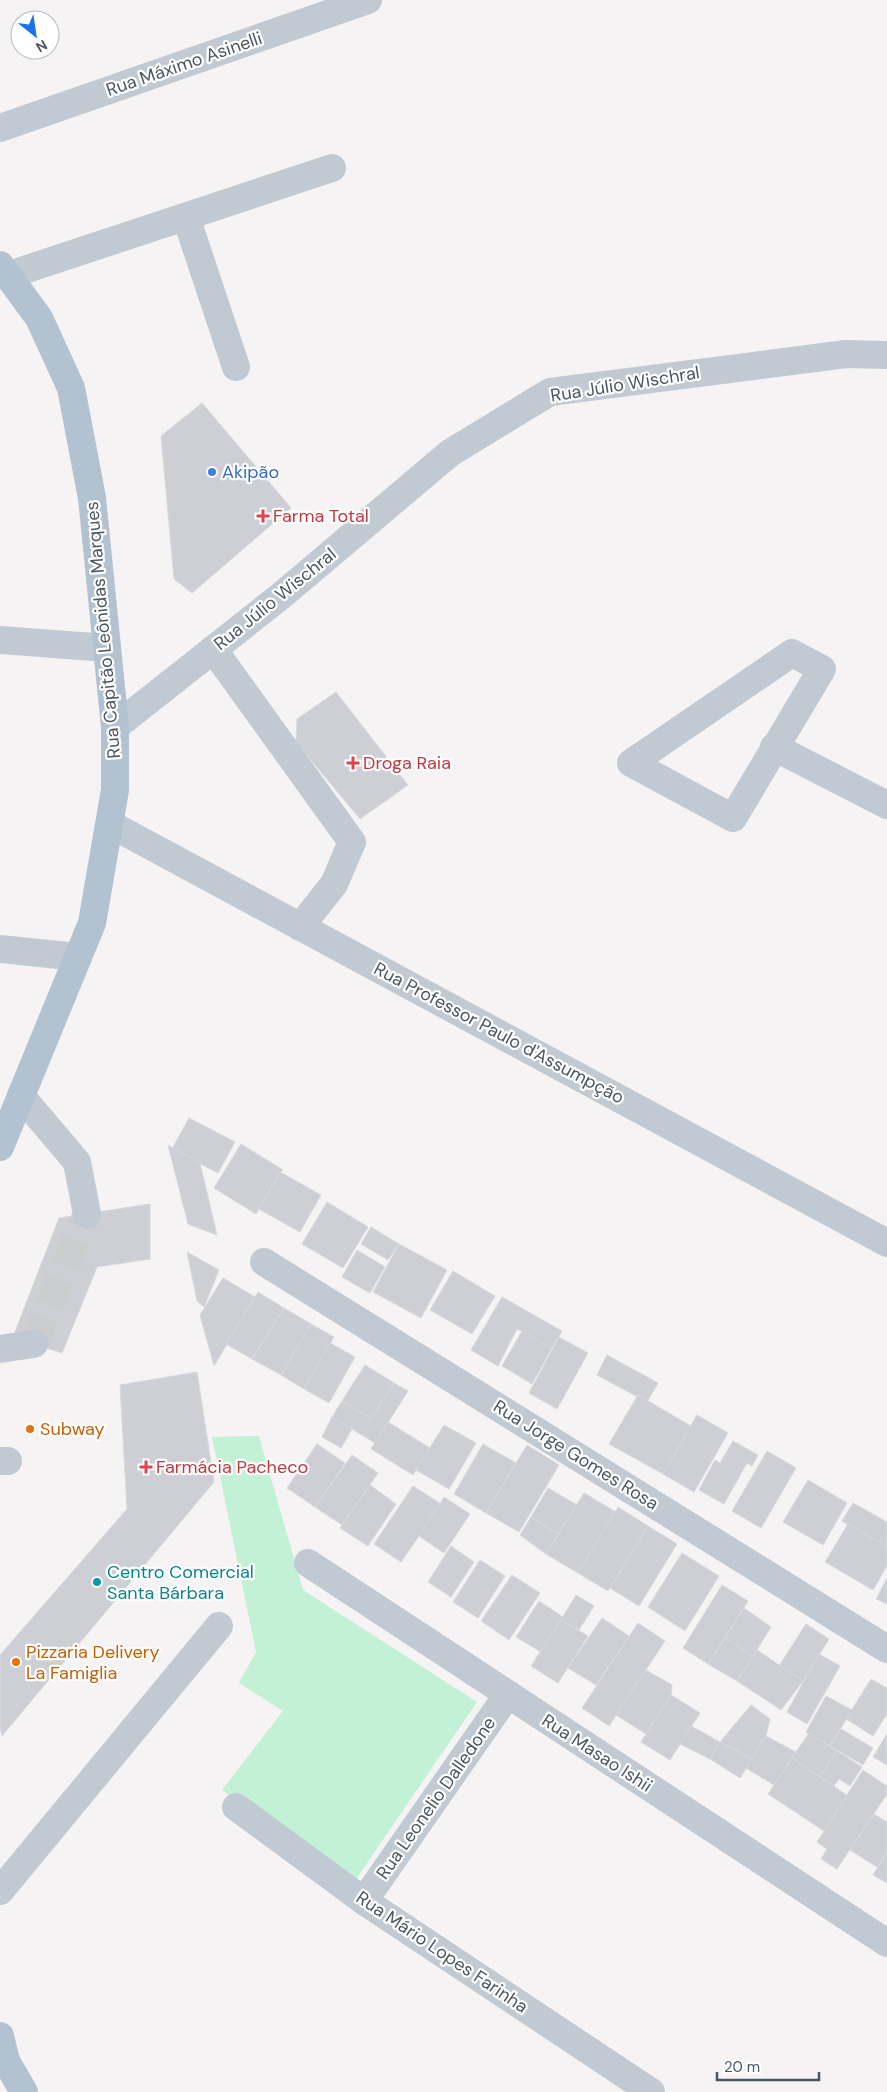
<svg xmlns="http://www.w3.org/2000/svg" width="887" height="2092" font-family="'DM Sans',sans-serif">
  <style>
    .green { fill: #c3f1d5 }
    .building { fill: #cdcfd5; stroke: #d7d9de }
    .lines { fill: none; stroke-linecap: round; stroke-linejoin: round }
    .minor-tunnel { stroke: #caccce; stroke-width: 28; stroke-dasharray: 28 14; stroke-linecap: butt }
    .minor { stroke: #c1cad2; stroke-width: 28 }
    .major { stroke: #b3c2d1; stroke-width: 28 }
    .shop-dot { fill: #3f7fe0; stroke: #fff; stroke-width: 2 }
    .health-dot { fill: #e0444e; stroke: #fff; stroke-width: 2 }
    .food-dot { fill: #e8710a; stroke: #fff; stroke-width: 2 }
    .culture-dot { fill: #0f9aa8; stroke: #fff; stroke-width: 2 }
    .labels { text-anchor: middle; stroke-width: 4.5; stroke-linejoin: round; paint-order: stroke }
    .street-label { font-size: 18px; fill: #4a5661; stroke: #fff }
    .shop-label { font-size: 18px; fill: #366cbe; stroke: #fff; text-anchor: start }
    .health-label { font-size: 18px; fill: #be3a42; stroke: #fff; text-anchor: start }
    .food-label { font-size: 18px; fill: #c56008; stroke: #fff; text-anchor: start }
    .culture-label { font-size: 18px; fill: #0d838f; stroke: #fff; text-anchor: start }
  </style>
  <rect width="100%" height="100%" fill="#f5f3f3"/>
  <polygon class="green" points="259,1436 303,1590 477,1702 350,1888 222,1790 283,1711 239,1683 256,1652 212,1437"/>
  <g class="building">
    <polygon points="202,403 291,508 192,593 174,579 161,436"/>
    <polygon points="336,692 408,785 360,819 296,742 297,719"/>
    <polygon points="189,1118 235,1142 218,1173 172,1149"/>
    <polygon points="241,1144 283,1170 280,1172 256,1214 214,1188"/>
    <polygon points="168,1145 200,1163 217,1235 188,1224"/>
    <polygon points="280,1172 321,1195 300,1232 259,1209"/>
    <polygon points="327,1202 368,1227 343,1268 302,1244"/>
    <polygon points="150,1204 150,1259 97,1267 62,1353 13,1337 59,1218"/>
    <polygon points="371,1227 399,1244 388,1260 361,1244"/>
    <polygon points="399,1244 447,1270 421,1318 373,1292"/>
    <polygon points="357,1250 385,1267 370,1293 342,1277"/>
    <polygon points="187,1252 219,1270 204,1307 197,1301"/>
    <polygon points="453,1271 495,1296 472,1334 430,1310"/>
    <polygon points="223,1278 255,1297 214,1366 200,1315"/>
    <polygon points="258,1292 284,1308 252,1359 226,1344"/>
    <polygon points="502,1297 562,1331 552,1348 517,1329 498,1366 471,1350"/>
    <polygon points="284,1308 311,1324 281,1375 252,1359"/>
    <polygon points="311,1324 334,1337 304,1389 281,1375"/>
    <polygon points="522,1331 552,1348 532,1384 502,1366"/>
    <polygon points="559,1337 588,1353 557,1409 529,1393"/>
    <polygon points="330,1343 355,1357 329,1403 304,1389"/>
    <polygon points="607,1355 658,1383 647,1402 597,1375"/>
    <polygon points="365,1365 394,1383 371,1419 342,1401"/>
    <polygon points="197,1372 214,1482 2,1736 0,1728 0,1655 127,1509 120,1385"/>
    <polygon points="394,1383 408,1391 375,1443 332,1417 342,1401 371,1419"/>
    <polygon points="638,1395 691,1426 663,1474 609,1444"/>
    <polygon points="697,1415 728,1433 694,1492 663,1474"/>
    <polygon points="332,1417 352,1429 341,1448 322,1437"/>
    <polygon points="388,1422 430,1448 413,1475 371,1449"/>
    <polygon points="444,1425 476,1443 449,1489 416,1470"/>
    <polygon points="733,1441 758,1455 752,1466 747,1463 724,1504 699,1490 715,1460 720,1463"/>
    <polygon points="317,1444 345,1463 315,1507 287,1488"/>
    <polygon points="483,1444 516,1463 486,1513 454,1494"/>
    <polygon points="527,1445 559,1465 519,1532 486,1513"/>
    <polygon points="767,1451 796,1468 761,1528 732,1511"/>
    <polygon points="352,1455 378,1473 342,1525 315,1507"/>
    <polygon points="808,1480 847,1503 823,1545 783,1522"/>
    <polygon points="370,1485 396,1504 368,1546 340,1528"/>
    <polygon points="413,1486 441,1504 401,1562 374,1544"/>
    <polygon points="548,1488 577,1505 558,1534 531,1517"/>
    <polygon points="584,1493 616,1512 578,1573 546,1554"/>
    <polygon points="444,1497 470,1514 444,1553 419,1536"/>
    <polygon points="853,1503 887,1522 887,1547 842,1521"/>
    <polygon points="618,1507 648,1526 608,1591 578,1573"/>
    <polygon points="531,1517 558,1534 546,1554 520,1535"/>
    <polygon points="848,1524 887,1547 887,1566 873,1590 825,1562"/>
    <polygon points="648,1526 677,1544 639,1606 610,1588"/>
    <polygon points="451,1546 474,1562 451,1597 428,1582"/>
    <polygon points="682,1553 719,1576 685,1631 648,1607"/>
    <polygon points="480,1560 505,1576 478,1618 453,1602"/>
    <polygon points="512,1575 540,1593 509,1640 481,1621"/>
    <polygon points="887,1578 887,1604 876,1599"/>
    <polygon points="722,1585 748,1601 708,1664 683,1648"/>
    <polygon points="576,1595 594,1606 579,1630 561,1620"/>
    <polygon points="539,1601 563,1617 541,1652 516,1637"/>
    <polygon points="744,1608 771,1627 753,1656 725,1638"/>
    <polygon points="602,1618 629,1636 596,1685 568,1668"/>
    <polygon points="561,1620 588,1636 558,1683 531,1666"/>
    <polygon points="638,1623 665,1641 609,1726 582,1708"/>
    <polygon points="806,1624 829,1639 803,1681 779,1666"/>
    <polygon points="725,1638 753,1656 737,1681 708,1664"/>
    <polygon points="757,1650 803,1681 781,1710 737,1681"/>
    <polygon points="819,1654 840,1666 807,1724 787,1712"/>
    <polygon points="646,1670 672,1685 671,1695 646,1734 616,1715"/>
    <polygon points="871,1679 887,1688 887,1714 873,1736 846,1719"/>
    <polygon points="671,1695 700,1713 670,1760 641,1742"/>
    <polygon points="826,1696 852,1710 830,1746 806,1732"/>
    <polygon points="751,1705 770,1719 766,1736 752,1759 720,1742"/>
    <polygon points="691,1726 720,1742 710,1759 680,1744"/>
    <polygon points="841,1729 873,1748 863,1765 830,1746"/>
    <polygon points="809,1733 837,1751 820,1777 792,1758"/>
    <polygon points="887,1734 887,1765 873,1757"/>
    <polygon points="766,1736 796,1752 774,1785 746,1768"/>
    <polygon points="720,1742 752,1759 740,1778 710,1759"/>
    <polygon points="837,1751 862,1767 850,1786 839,1779 834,1786 820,1777"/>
    <polygon points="792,1758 848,1796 824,1831 768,1794"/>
    <polygon points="863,1770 887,1786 887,1794 837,1869 821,1859 827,1849 817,1842"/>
    <polygon points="874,1814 887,1822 887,1852 877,1867 850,1850"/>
    <polygon points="887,1852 887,1883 873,1875"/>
  </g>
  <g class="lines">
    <polyline class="minor-tunnel" points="34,1344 87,1214"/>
    <g class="minor">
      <polyline points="0,128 368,0"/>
      <polyline points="186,217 236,367"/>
      <polyline points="9,275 332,168"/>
      <polyline points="0,640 107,648"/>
      <polyline points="213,649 352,842 334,884 300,927"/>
      <polygon points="792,653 822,669 733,818 631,763"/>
      <polyline points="115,727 282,595 450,453 550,392 846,354 887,355"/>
      <polyline points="774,747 887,805"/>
      <polyline points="110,824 887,1243"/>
      <polyline points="0,949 78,957"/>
      <polyline points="21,1096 77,1162 87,1214"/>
      <polyline points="264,1262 887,1649"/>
      <polyline points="0,1349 34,1344"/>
      <polyline points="0,1461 8,1461"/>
      <polyline points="308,1563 887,1943"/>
      <polyline points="236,1807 364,1901 651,2092"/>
      <polyline points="0,1891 219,1626"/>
      <polyline points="364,1901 508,1694"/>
    </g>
    <g class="major">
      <polyline points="0,265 39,318 71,388 92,498 115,727 115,790 92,923 0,1147"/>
      <polyline points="0,2036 6,2061 24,2092"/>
    </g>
  </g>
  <circle class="shop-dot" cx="212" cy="472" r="5"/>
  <g class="health-dot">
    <path d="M260.5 508.5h5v5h5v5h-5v5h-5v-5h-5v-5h5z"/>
    <path d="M350.5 755.5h5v5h5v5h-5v5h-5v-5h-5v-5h5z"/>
    <path d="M143.5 1459.5h5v5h5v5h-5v5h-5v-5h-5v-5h5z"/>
  </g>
  <g class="food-dot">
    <circle cx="30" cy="1429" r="5"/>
    <circle cx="16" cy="1662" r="5"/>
  </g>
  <circle class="culture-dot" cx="97" cy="1582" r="5"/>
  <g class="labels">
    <g class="street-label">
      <text transform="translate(184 64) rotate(-19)" y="6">Rua Máximo Asinelli</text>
      <text transform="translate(625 384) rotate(-9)" y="6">Rua Júlio Wischral</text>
      <text transform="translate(275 599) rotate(-39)" y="6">Rua Júlio Wischral</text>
      <text transform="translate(103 630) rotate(-95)" y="6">Rua Capitão Leônidas Marques</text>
      <text transform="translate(499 1033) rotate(28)" y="6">Rua Professor Paulo d'Assumpção</text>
      <text transform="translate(576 1455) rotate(32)" y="6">Rua Jorge Gomes Rosa</text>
      <text transform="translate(597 1753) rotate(33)" y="6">Rua Masao Ishii</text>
      <text transform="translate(436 1798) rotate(-55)" y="6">Rua Leonelio Dalledone</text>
      <text transform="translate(442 1952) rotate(34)" y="6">Rua Mário Lopes Farinha</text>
    </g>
    <g class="shop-label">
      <text x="222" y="478">Akipão</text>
    </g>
    <g class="health-label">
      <text x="273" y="522">Farma Total</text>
      <text x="363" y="769">Droga Raia</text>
      <text x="156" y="1473">Farmácia Pacheco</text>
    </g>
    <g class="food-label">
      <text x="40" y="1435">Subway</text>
      <text x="26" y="1658">Pizzaria Delivery<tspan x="26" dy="21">La Famiglia</tspan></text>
    </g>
    <g class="culture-label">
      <text x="107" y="1578">Centro Comercial<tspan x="107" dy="21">Santa Bárbara</tspan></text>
    </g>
  </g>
  <g transform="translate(35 35) rotate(150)"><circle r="24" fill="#ffffff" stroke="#b7bbc0"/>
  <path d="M0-4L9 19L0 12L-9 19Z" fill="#1a73e8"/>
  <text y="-8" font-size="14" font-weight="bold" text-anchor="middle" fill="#4a5661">N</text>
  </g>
  <path d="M717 2072v8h102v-8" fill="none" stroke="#4a5661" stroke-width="2.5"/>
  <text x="724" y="2072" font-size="15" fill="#4a5661" stroke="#ffffff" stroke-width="4" paint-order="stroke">20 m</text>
</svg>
